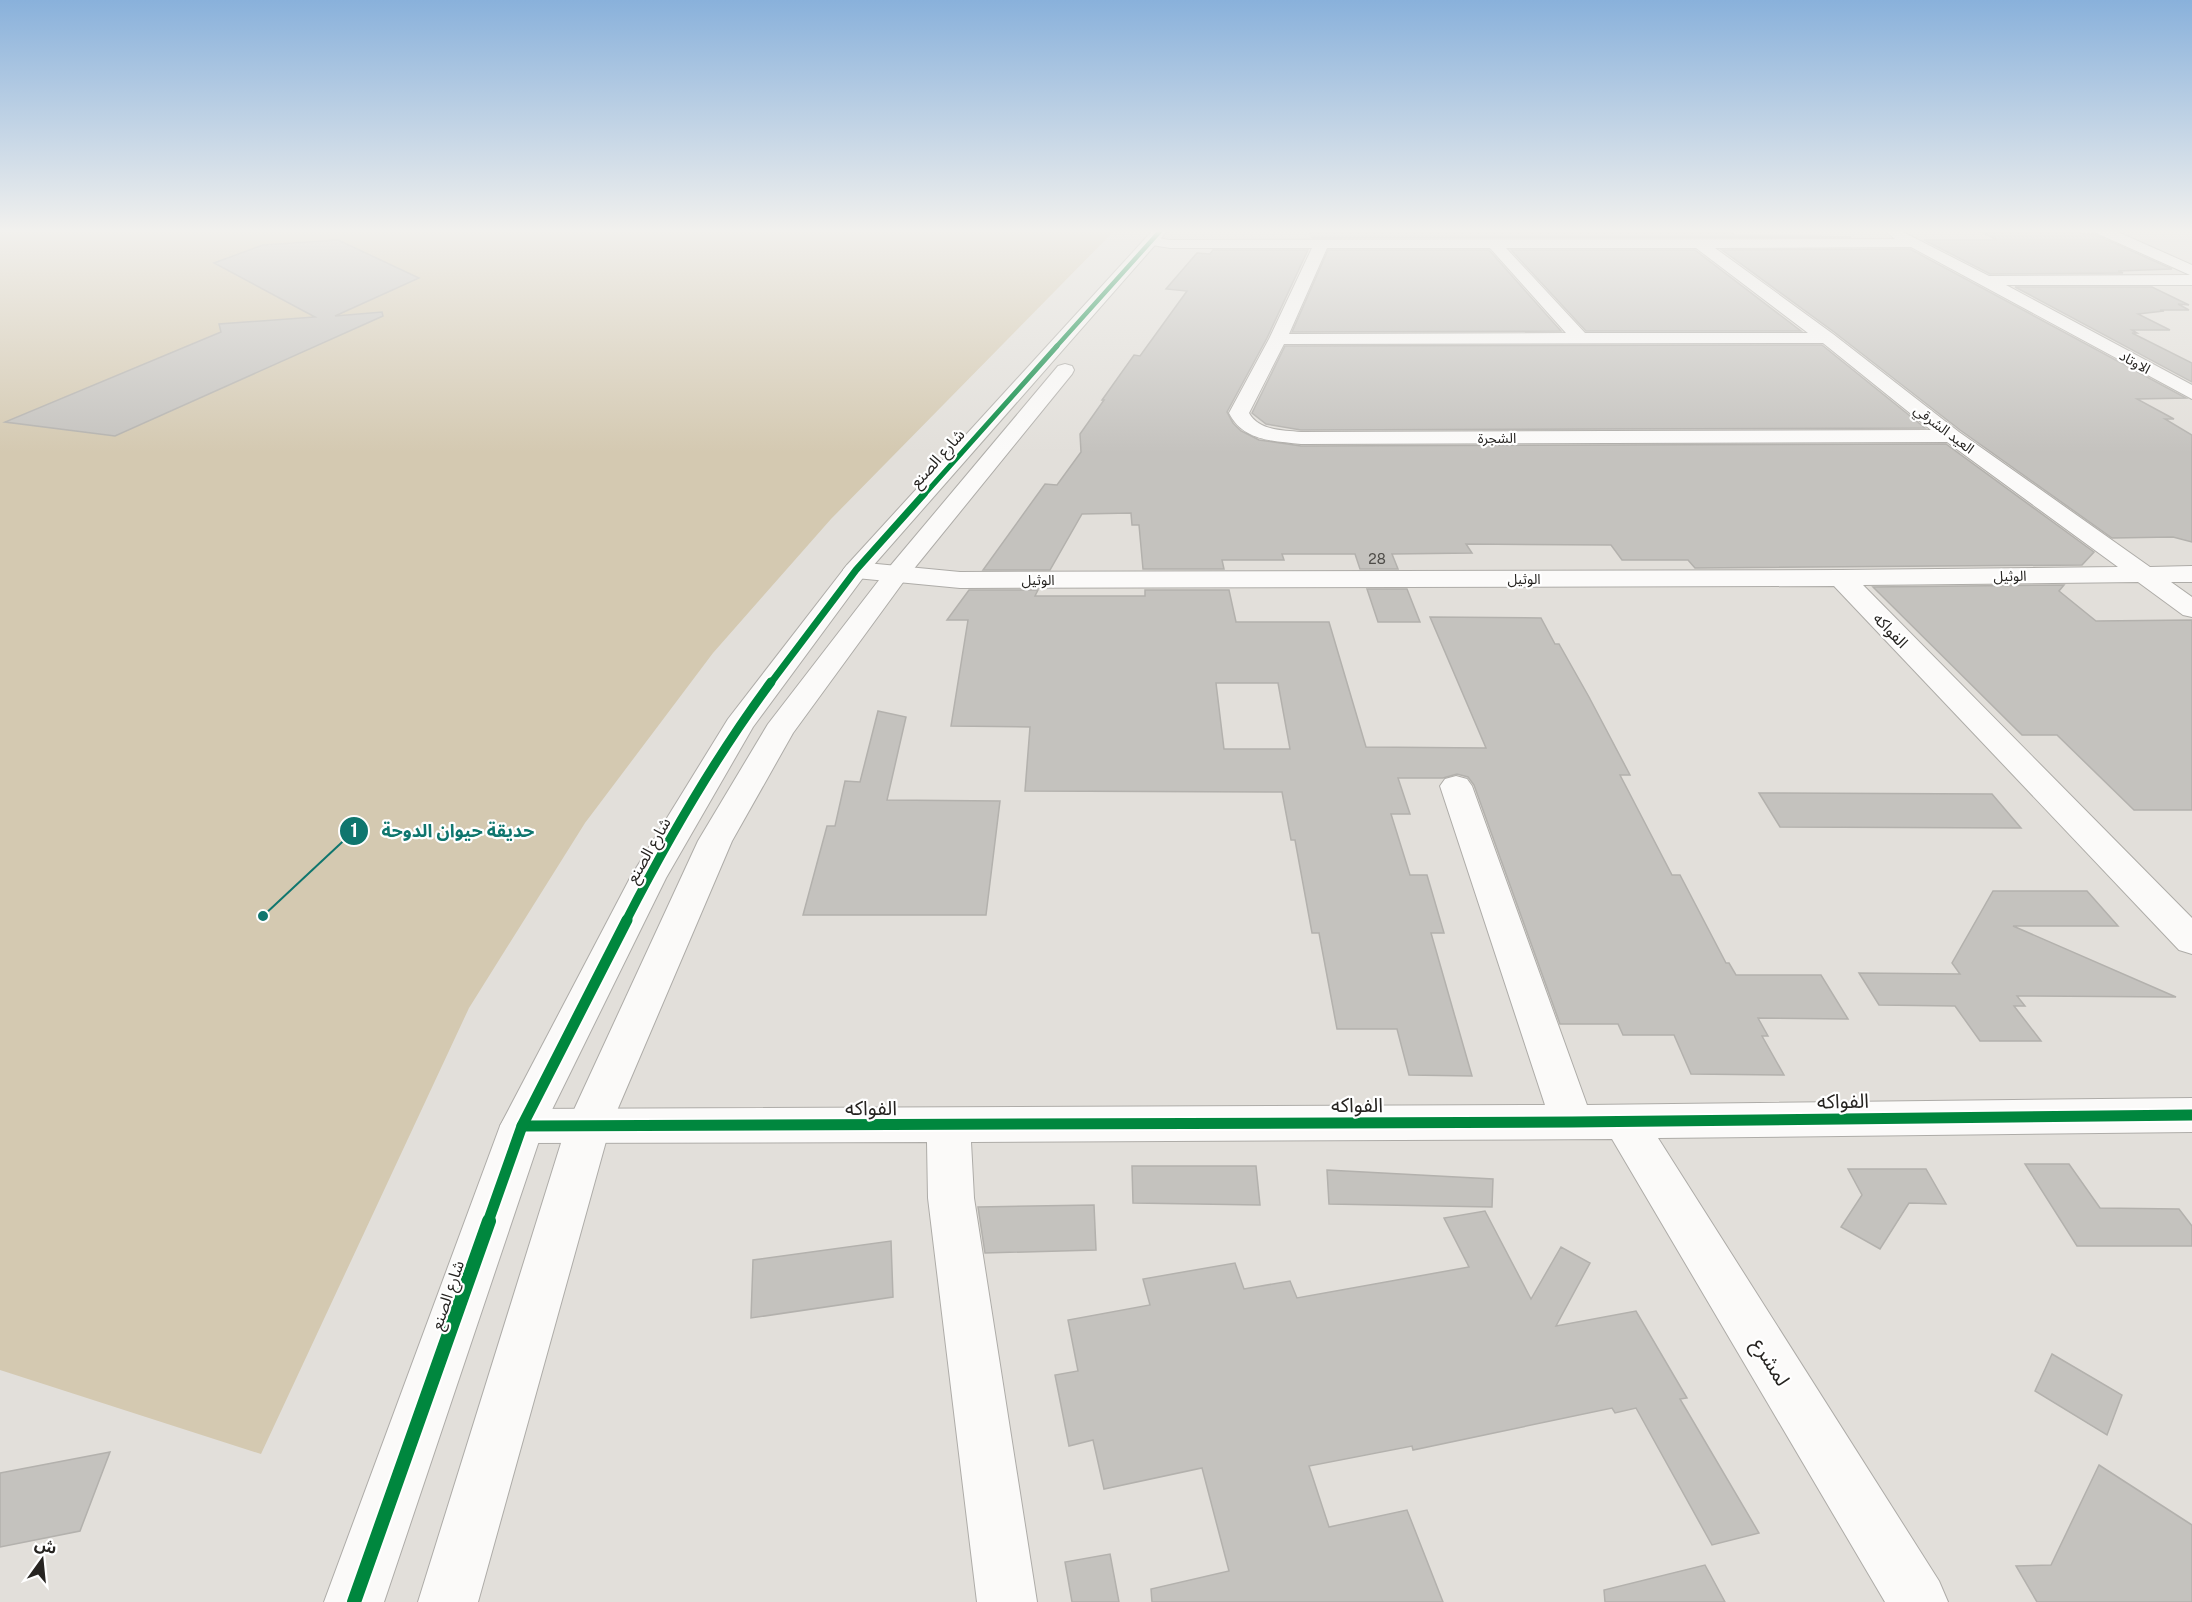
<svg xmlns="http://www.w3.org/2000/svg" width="2192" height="1602" font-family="'Public Sans','Noto Sans Arabic',sans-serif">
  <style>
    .green { fill: #d4c9b1 }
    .building { fill: #c4c2be; stroke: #b3b1ad; stroke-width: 1.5; fill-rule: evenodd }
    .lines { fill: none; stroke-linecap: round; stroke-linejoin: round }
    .minor-casing { stroke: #aeaca8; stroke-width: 2 }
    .tertiary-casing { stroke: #aeaca8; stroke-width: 2 }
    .minor { fill: #fbfaf9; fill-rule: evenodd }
    .tertiary { fill: #fbfaf9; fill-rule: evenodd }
    .cycleway-far5-casing { stroke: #fff; stroke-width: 6 }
    .cycleway-far4-casing { stroke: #fff; stroke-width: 8 }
    .cycleway-far3-casing { stroke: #fff; stroke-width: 10 }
    .cycleway-far2-casing { stroke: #fff; stroke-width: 13 }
    .cycleway-far1-casing { stroke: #fff; stroke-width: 15 }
    .cycleway-casing { stroke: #fff; stroke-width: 18 }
    .cycleway-far5 { stroke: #00873e; stroke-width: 4.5 }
    .cycleway-far4 { stroke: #00873e; stroke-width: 5 }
    .cycleway-far3 { stroke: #00873e; stroke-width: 7 }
    .cycleway-far2 { stroke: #00873e; stroke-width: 9 }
    .cycleway-far1 { stroke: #00873e; stroke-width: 11 }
    .cycleway { stroke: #00873e; stroke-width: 14 }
    .labels { text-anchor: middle; stroke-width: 4.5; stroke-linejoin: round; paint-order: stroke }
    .far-street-label { font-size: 14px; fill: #262421; stroke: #fff }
    .number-label { font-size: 14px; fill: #4e4c48 }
    .street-label { font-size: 16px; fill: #262421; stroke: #fff }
    .near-street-label { font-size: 20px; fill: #262421; stroke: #fff }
    .leader { fill: none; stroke: #0f766e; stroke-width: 2 }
    .callout-dot { fill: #0f766e; stroke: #fff; stroke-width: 2 }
    .mark-label { font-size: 18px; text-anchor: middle; font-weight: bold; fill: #fff }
    .callout-label { font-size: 18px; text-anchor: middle; font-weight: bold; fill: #0f766e; stroke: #fff; stroke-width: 4.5; stroke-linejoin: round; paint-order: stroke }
  </style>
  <rect width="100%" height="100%" fill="#e2dfda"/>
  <polygon class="green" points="0,229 1116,229 831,519 713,653 585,823 469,1008 261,1454 0,1370"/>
  <g class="building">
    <polygon points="1308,229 1726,229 1735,235 1851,237 1312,238"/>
    <polygon points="1975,229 2072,229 2083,234 2094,234 2172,269 2118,271 2123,273 1990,274 1924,240 1997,240"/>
    <polygon points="338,240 419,278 335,316 382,312 383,316 115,436 5,422 221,332 219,324 315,317 214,263 263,245"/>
    <polygon points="1910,249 2186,398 2137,399 2174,419 2165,419 2192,435 2192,542 2173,537 2112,538 1960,430 1834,332 1722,250"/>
    <polygon points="1213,250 1308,250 1267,338 1227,412 1233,423 1241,431 1259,440 1301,446 1946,444 2094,552 2082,565 1695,568 1688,560 1622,560 1611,545 1466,544 1472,553 1392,554 1398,569 1360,569 1355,554 1282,554 1284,560 1222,560 1224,569 1143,569 1139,525 1132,525 1131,513 1082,514 1050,570 983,570 1045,484 1057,485 1081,452 1080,434 1104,400 1102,400 1134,355 1140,356 1187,291 1166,289 1197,253 1210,254"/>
    <polygon points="1328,250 1489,250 1561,331 1292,332"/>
    <polygon points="1511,250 1695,250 1801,331 1586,331"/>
    <polygon points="2015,287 2152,287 2189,305 2178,304 2189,310 2160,310 2164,311 2138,314 2170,330 2132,330 2137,333 2132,333 2192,363 2192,382"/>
    <polygon points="1822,345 1925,428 1301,430 1266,424 1252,413 1285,346"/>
    <polygon points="2064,585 2059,591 2096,621 2192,620 2192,810 2134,810 2057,735 2022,735 1873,587"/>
    <polygon points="1367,589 1407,589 1420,622 1378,622"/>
    <path d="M969,590H1038L1035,596H1145V590H1229L1236,622H1329L1366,747L1486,748L1430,617L1541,618L1555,644H1559L1589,697L1630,775H1620L1672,875H1680L1726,963H1729L1736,975H1821L1848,1019L1758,1018L1768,1036H1762L1784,1075L1691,1074L1674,1035H1623L1618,1024H1560L1474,785L1468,777L1457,774L1443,778H1398L1410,814H1391L1410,875H1427L1444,933H1431L1472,1076L1409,1075L1397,1029H1337L1319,933H1312L1295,840H1291L1282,792L1025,791L1030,727L951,726L968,620H947ZM1216,683H1278L1290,749H1224Z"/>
    <polygon points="878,711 906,717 887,800 1000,801 986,915 803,915 827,826 835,826 845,781 860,782"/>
    <polygon points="1759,793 1992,794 2021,828 1780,827"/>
    <polygon points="1993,891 2087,891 2118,926 2013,926 2176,997 2017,996 2025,1006 2014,1006 2041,1041 1980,1041 1955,1006 1879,1005 1859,973 1960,974 1952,963"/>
    <polygon points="2025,1164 2069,1164 2100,1208 2179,1209 2192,1226 2192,1246 2077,1246"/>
    <polygon points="1132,1166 1256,1166 1260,1205 1133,1203"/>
    <polygon points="1848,1169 1926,1169 1946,1204 1909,1203 1880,1249 1841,1227 1862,1195"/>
    <polygon points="1327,1170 1493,1179 1492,1207 1329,1204"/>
    <polygon points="1094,1205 1096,1250 985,1253 978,1207"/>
    <polygon points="1485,1211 1531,1299 1561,1247 1590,1263 1556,1326 1636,1311 1687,1398 1680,1399 1759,1533 1712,1545 1636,1408 1615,1413 1612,1408 1413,1450 1412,1446 1309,1466 1329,1527 1407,1510 1443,1602 1152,1602 1151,1589 1229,1571 1202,1468 1104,1489 1093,1440 1069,1446 1055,1375 1078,1371 1068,1320 1150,1305 1143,1279 1235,1263 1244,1289 1290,1281 1297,1298 1469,1267 1444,1218"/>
    <polygon points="891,1241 893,1297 751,1318 753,1260"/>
    <polygon points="2052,1354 2122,1395 2107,1435 2035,1391"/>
    <polygon points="110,1452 80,1531 0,1547 0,1473"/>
    <polygon points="2099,1465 2192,1525 2192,1602 2037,1602 2016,1566 2051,1565"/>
    <polygon points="1110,1554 1119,1602 1072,1602 1065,1562"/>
    <polygon points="1705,1565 1725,1602 1605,1602 1604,1590"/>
  </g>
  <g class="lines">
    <g class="minor-casing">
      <g id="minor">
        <path d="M1897,229L1989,276L2190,275L2094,232L2092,229H2111L2192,265V285H2006L2192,385V399L1911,247L1715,248L1833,334L1959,432L2150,567L2192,566V582H2171L2192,597V617L2183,615L2138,582L1863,585L2192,918V954L2179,950L1834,586L960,588L856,578L847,575L843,570L847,565L856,562L960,572L1841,570L2118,567L1947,442L1301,444C1273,441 1243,441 1229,413L1269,339L1312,248H1170L1146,244L1144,241L1151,237L1170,240L1895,239L1888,233L1890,230ZM1327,248H1490L1566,333L1289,334ZM1506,248H1696L1808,333H1585ZM1823,343L1931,430L1301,432C1283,430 1259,431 1249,413L1284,344Z"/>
        <polygon points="1456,776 1467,779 1472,786 1587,1105 2192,1098 2192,1132 1658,1138 1939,1581 1948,1602 1885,1602 1612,1139 971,1142 974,1198 1037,1602 977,1602 928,1198 927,1142 522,1143 507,1138 500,1126 507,1114 522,1109 1545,1105 1440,786 1445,779"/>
      </g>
    </g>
    <g class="tertiary-casing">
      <g id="tertiary">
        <polygon points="1154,229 1169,229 865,575 753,727 666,878 544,1126 384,1602 324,1602 500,1126 630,878 728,719 847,565"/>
        <polygon points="1065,364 1072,366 1074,370 1072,374 904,581 793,733 732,841 610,1127 478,1602 418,1602 566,1127 698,841 768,724 886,571 1058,366"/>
      </g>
    </g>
    <use href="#minor" class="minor"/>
    <use href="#tertiary" class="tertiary"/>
    <g class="cycleway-far5-casing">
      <polyline id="cycleway-far5" points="1056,347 1162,229"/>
    </g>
    <g class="cycleway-far4-casing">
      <polyline id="cycleway-far4" points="923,496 1057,346"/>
    </g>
    <g class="cycleway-far3-casing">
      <polyline id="cycleway-far3" points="770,684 856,570 924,494"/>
    </g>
    <g class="cycleway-far2-casing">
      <path id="cycleway-far2" d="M626,921C668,839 716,756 771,682"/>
    </g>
    <g class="cycleway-far1-casing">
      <g id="cycleway-far1">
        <polyline points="522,1126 1572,1122 2192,1115"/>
        <polyline points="488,1222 522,1126 627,920"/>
      </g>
    </g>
    <g class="cycleway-casing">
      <polyline id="cycleway" points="354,1602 489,1221"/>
    </g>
    <use href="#cycleway-far5" class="cycleway-far5"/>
    <use href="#cycleway-far4" class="cycleway-far4"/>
    <use href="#cycleway-far3" class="cycleway-far3"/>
    <use href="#cycleway-far2" class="cycleway-far2"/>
    <use href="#cycleway-far1" class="cycleway-far1"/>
    <use href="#cycleway" class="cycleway"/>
  </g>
  <linearGradient id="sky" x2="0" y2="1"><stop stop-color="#89b1db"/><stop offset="0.51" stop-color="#f2f1ee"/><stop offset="1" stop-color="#f2f1ee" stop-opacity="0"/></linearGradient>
  <rect width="2192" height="453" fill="url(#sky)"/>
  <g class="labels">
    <g class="far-street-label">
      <text transform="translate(2135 362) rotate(29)" y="5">الاوتاد</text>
      <text transform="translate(1944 429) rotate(37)" y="5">العيد الشرقي</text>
      <text x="1497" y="443">الشجرة</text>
      <text transform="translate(2010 576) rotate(-1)" y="5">الوثيل</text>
      <text x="1524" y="584">الوثيل</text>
      <text x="1038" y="585">الوثيل</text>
    </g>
    <g class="number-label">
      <text x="1377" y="564">28</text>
    </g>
    <g class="street-label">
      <text transform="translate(937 458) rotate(-48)" y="6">شارع الصنع</text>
      <text transform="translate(1891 630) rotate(46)" y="6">الفواكه</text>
      <text transform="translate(648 850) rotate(-60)" y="6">شارع الصنع</text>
      <text transform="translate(447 1295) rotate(-71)" y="6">شارع الصنع</text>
    </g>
    <g class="near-street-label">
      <text transform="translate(1843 1101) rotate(-1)" y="7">الفواكه</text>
      <text x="1357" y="1112">الفواكه</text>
      <text x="871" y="1115">الفواكه</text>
      <text transform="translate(1771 1362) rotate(58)" y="7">لمشرع</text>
    </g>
  </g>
  <path class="leader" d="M263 916L354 831"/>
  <g class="callout-dot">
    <circle cx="263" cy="916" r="6"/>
    <circle cx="354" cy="831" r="15"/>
  </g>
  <g class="mark-label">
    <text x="354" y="837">1</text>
  </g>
  <g class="callout-label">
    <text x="458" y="837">حديقة حيوان الدوحة</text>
  </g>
  <g transform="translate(42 1560) rotate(15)" stroke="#ffffff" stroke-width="4.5" paint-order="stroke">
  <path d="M0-4.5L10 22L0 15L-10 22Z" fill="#262421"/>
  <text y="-9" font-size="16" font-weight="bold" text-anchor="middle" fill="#262421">ش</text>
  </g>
</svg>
